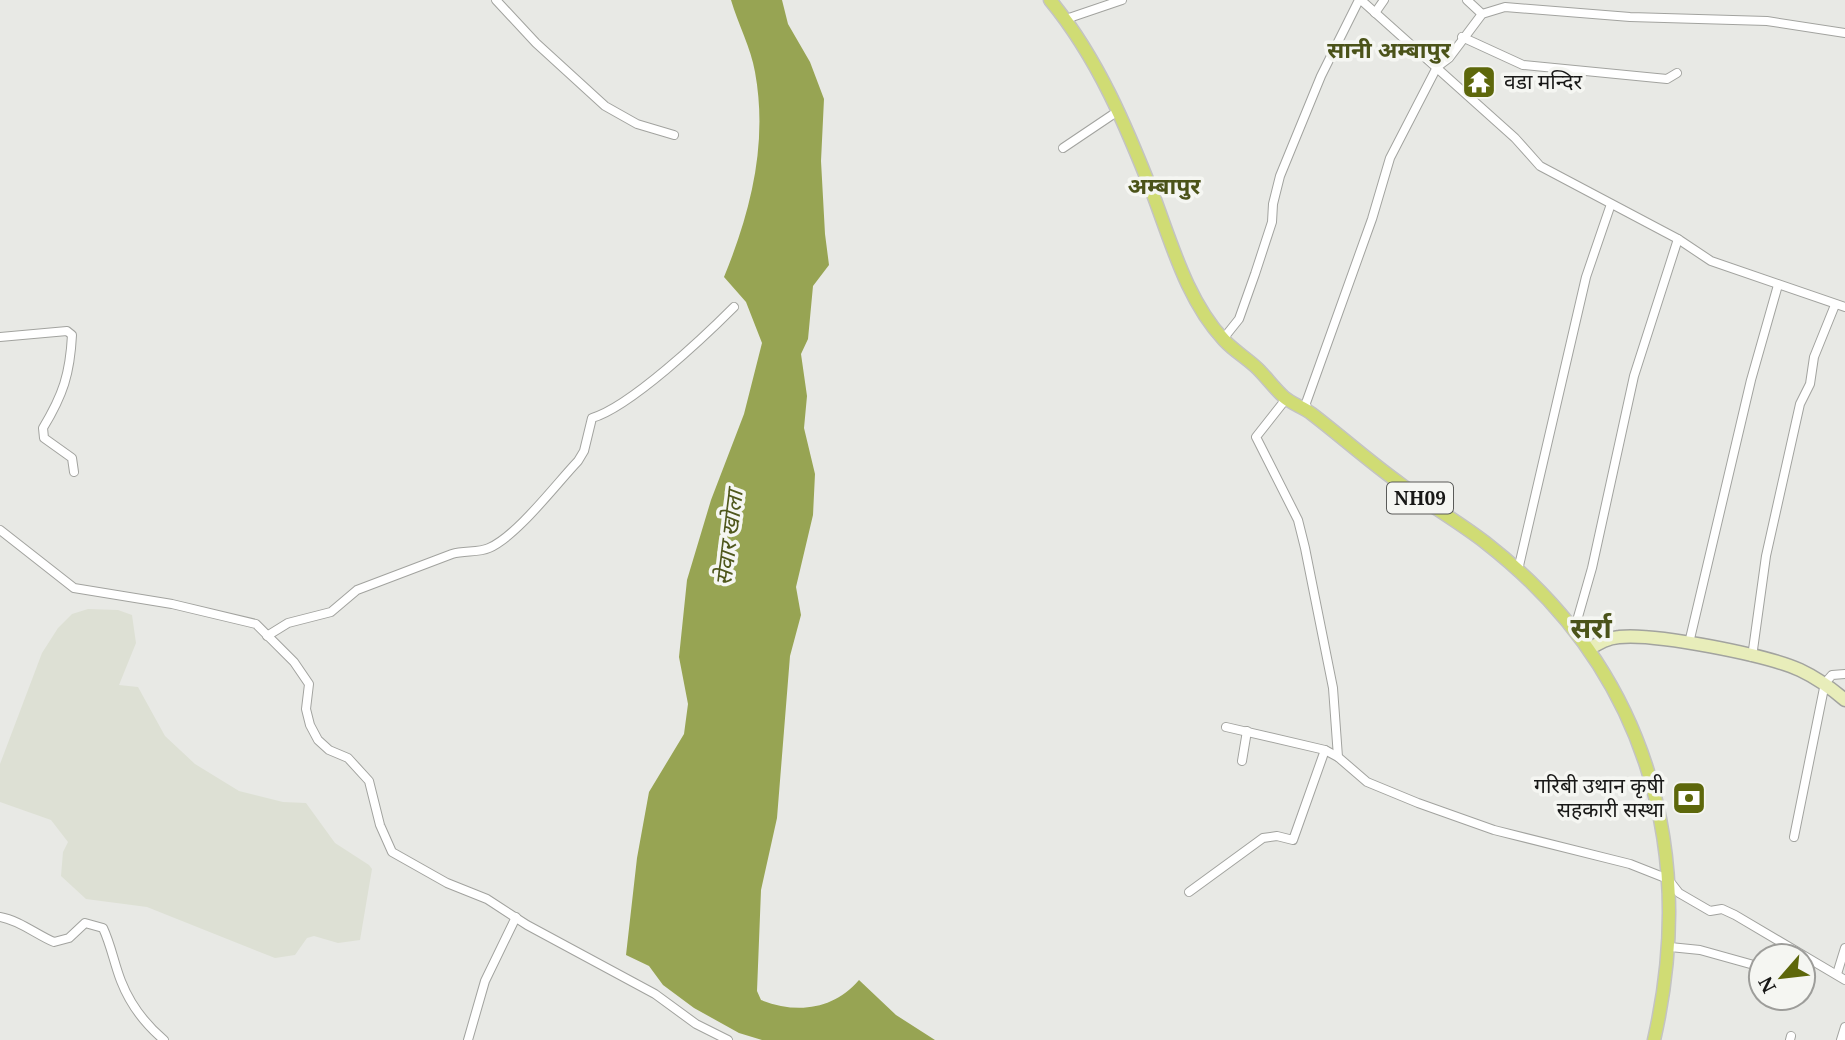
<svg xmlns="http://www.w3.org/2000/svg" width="1845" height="1040" font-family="'Noto Serif','Noto Sans Devanagari',serif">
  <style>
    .built { fill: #dde0d4 }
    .water { fill: #97a453 }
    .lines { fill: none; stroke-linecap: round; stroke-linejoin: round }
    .street-casing { stroke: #a2a39f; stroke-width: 10 }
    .secondary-casing { stroke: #a2a39f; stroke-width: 15 }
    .primary-casing { stroke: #c3c3c3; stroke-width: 15 }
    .street { stroke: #fff; stroke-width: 8 }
    .secondary { stroke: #e8edba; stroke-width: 12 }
    .primary { stroke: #d0dc74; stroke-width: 12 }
    .labels { text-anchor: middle; stroke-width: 7; stroke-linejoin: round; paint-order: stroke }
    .shield { fill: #f5f6f2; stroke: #5a5b59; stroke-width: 2 }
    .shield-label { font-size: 19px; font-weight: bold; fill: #181817 }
    .poi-label { font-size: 21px; fill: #181817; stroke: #f5f6f2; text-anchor: start }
    .neighbourhood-label { font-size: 23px; font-weight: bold; fill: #4b5319; stroke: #f5f6f2 }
    .water-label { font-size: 23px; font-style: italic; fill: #4f571c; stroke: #f5f6f2 }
    .district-label { font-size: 28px; font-weight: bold; fill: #4b5319; stroke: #f5f6f2 }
  </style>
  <rect width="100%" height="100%" fill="#e8e9e5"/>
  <polygon class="built" points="88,609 118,610 132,615 136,643 119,685 138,687 165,736 195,764 239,791 283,802 306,803 335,843 369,865 372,869 360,940 338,943 314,936 307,938 295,955 275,958 147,907 86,899 61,876 63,852 68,842 51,820 0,802 0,764 42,653 58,628 72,614"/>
  <path class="water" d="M731,0H782L788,24L810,62L824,99L821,161L825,234L829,265L813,286L808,339L801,354L807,396L804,428L815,474L813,515L796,587L801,615L790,656L777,818L761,890L757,991L761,1000C797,1014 833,1010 859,980L896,1015L935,1040H762L739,1033L694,1008L663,985L649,966L626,955L637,858L649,792L684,734L688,704L679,657L687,580L711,500L744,414L762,343L746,302L724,277C751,211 768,143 755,72C751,48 738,24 731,0Z"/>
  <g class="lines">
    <g class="street-casing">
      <g id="street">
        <polyline points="496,0 536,43 605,106 637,124 674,135"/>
        <polyline points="1361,0 1515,138 1540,166 1678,239 1711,261 1845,307"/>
        <polyline points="1467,0 1482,14"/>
        <polyline points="1375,13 1384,0"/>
        <polyline points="1066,19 1122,0"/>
        <polyline points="1462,37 1523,65 1667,79 1677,73"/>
        <polyline points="1063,148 1118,111"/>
        <path d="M0,337L67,331L72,335C70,374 63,395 43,428L44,438L72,458L74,472"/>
        <polyline points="1223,339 1239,319 1255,274 1272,222 1273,204 1280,176 1321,76 1359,0"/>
        <polyline points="1286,399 1256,437 1298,520 1305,548 1333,688 1338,757 1367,782 1418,803 1494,830 1630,864 1668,879 1679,893 1710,911 1722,909 1735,915 1845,980"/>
        <polyline points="1307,410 1306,403 1372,219 1390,158 1437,67 1449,58 1482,14 1505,7 1630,17 1767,21 1845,33"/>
        <polyline points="0,530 74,588 172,604 256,624 294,662 309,684 306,709 310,725 318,740 329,750 348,758 369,781 380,825 392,852 447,883 487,899 527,925 655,994 696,1024 728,1040"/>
        <polyline points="1518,570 1586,277 1611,204"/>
        <polyline points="1574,631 1592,568 1634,376 1678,239"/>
        <path d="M267,636L288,623L331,612L357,590L452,554C464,550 478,553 489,548C517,536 556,484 578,461L584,451L592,418C630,407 704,337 734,307"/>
        <polyline points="1689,643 1751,380 1778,285"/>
        <polyline points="1752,657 1766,556 1800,404 1810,384 1814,357 1835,305"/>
        <polyline points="1226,727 1325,750 1338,757"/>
        <polyline points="1242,761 1247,731"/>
        <polyline points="1794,837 1825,683 1832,675 1845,674"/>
        <polyline points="1189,892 1263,838 1277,836 1293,840 1325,750"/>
        <path d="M0,917C19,920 37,935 54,942L69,938L85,923L103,928C111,945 114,963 121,981C130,1004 145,1024 164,1040"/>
        <polyline points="1670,947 1700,950 1761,967"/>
        <polyline points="1837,974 1845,948"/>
        <polyline points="468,1040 485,981 516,917"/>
        <polyline points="1790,1040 1791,1036"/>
        <polyline points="1841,1040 1845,1027"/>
      </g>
    </g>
    <g class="secondary-casing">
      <path id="secondary" d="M1589,649C1599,643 1607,638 1619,637C1655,633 1767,655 1800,670C1817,678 1831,688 1845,700"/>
    </g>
    <g class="primary-casing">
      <path id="primary" d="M1050,0C1098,58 1127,128 1154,197C1172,245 1188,302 1224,340C1234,351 1248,359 1258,369C1267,378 1275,389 1284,397C1292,404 1303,407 1312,414C1342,437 1371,463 1402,485C1429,505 1459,522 1486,543C1645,667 1698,847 1654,1040"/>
    </g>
    <use href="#street" class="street"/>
    <use href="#secondary" class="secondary"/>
    <use href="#primary" class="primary"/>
  </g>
  <defs>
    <g id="temple-square" transform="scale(1.75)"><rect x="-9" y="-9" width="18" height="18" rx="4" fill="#5d670b" stroke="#f5f6f2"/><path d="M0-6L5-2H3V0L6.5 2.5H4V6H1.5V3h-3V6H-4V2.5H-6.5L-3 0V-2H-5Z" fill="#fff"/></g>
    <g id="bank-square" transform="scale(1.75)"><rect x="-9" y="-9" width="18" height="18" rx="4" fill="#5d670b" stroke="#f5f6f2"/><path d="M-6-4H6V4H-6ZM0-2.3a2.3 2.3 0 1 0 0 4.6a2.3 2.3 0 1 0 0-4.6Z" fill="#fff"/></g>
  </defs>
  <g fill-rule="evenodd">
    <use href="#temple-square" x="1479" y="82"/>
    <use href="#bank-square" x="1689" y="798"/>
  </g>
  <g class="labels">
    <rect class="shield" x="1387" y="482.5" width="66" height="31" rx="5"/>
    <g class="shield-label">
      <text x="1420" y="505">NH09</text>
    </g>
    <g class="poi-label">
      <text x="1504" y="89">वडा मन्दिर</text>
      <text x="1664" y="793" text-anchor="end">गरिबी उथान कृषी<tspan x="1664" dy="24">सहकारी सस्था</tspan></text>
    </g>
    <g class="neighbourhood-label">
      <text x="1389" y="58">सानी अम्बापुर</text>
      <text x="1164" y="194">अम्बापुर</text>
    </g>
    <g class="water-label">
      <text transform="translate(729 538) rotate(-83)" y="8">सेवार खोला</text>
    </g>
    <g class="district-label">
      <text x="1591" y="638">सर्रा</text>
    </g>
  </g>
  <g transform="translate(1782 977) rotate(242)"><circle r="33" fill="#f5f6f2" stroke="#9d9d9a" stroke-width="2"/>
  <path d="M0-5L12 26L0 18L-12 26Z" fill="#5d670b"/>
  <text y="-10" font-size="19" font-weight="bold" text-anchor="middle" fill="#181817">N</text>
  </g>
</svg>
